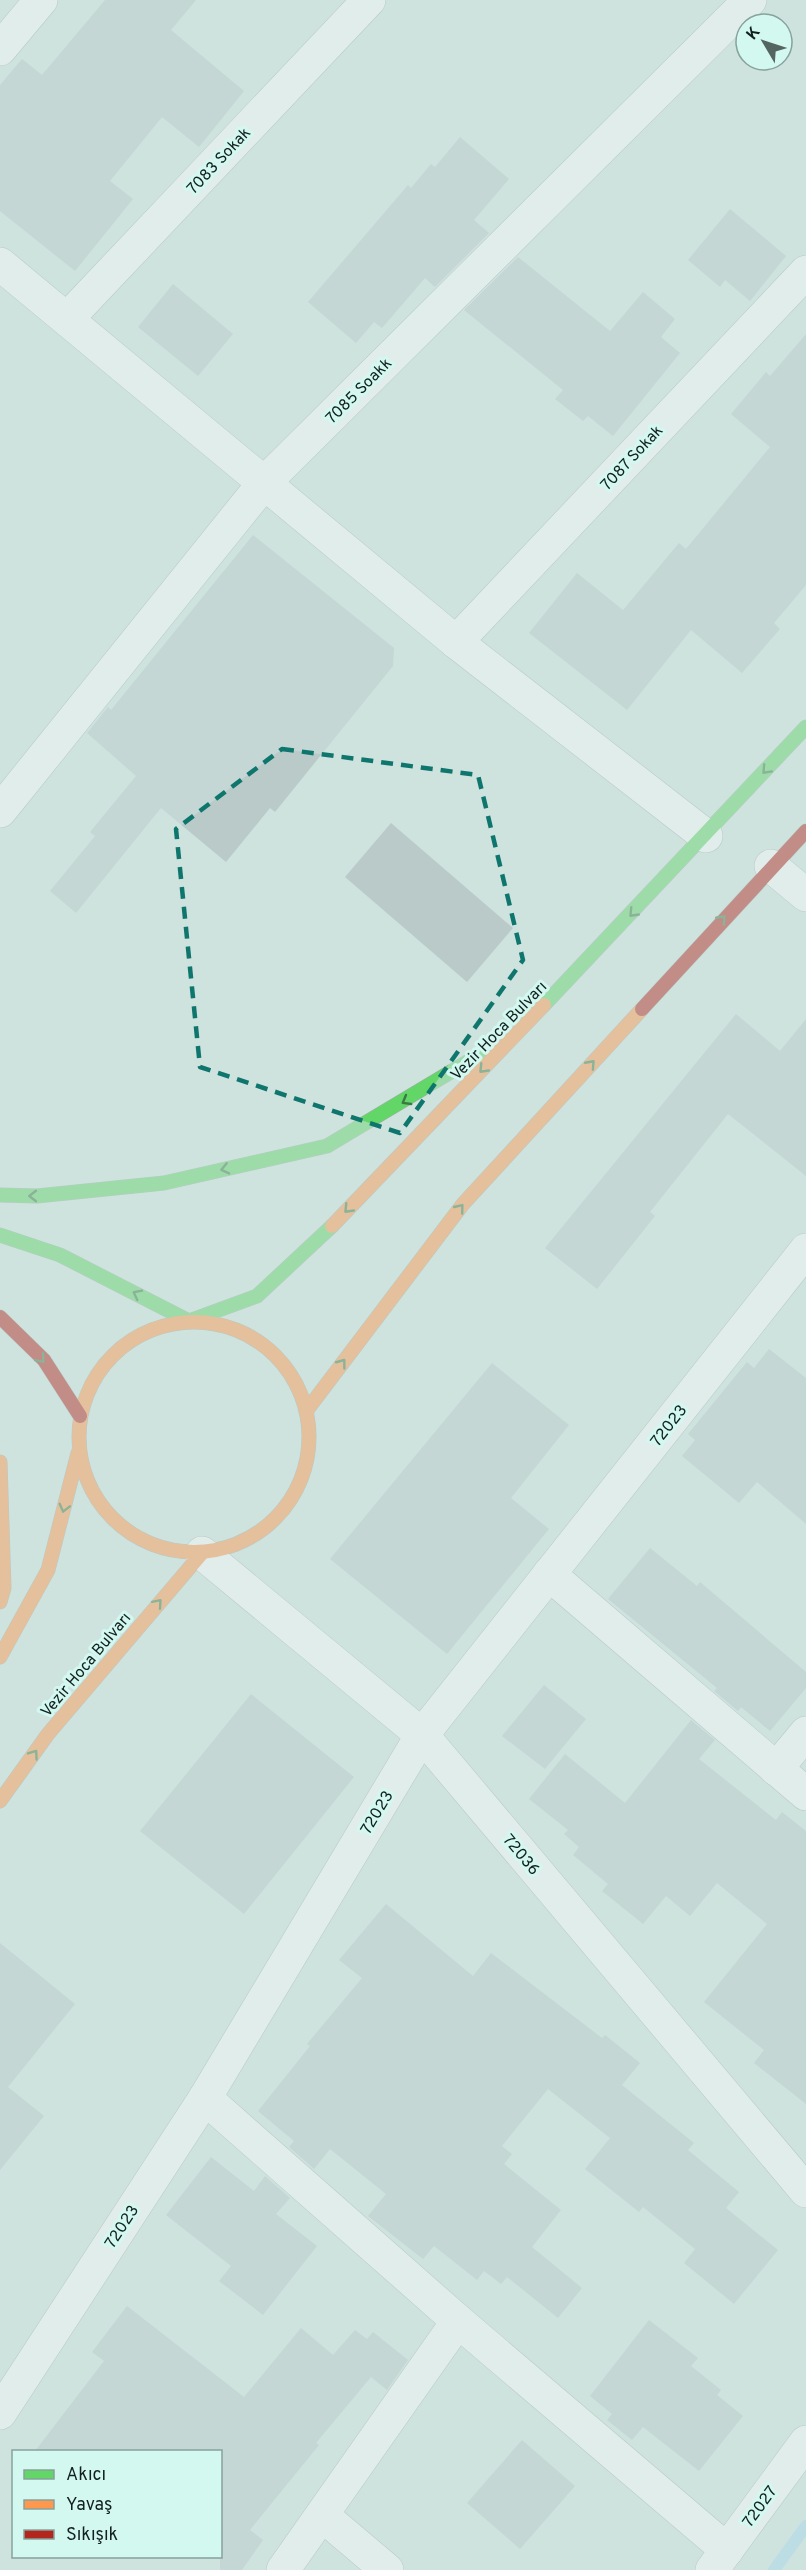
<svg xmlns="http://www.w3.org/2000/svg" width="806" height="2570" font-family="Overpass,sans-serif">
  <style>
    .lines { fill: none; stroke-linecap: round; stroke-linejoin: round }
    .stream { stroke: #a8d8ed; stroke-width: 12 }
    .building { fill: #bacac9 }
    .street-casing { stroke: #9eadaa; stroke-width: 34 }
    .fast-casing { stroke: #9eadaa; stroke-width: 15 }
    .slow-casing { stroke: #9eadaa; stroke-width: 15 }
    .jam-casing { stroke: #9eadaa; stroke-width: 15 }
    .street { stroke: #f8fbfa; stroke-width: 33 }
    .fast { stroke: #63d668; stroke-width: 14 }
    .slow { stroke: #ff974d; stroke-width: 14 }
    .jam { stroke: #b3261e; stroke-width: 14 }
    .oneway { stroke: #3a7b43 }
    .marked { fill: none; stroke: #0f766e; stroke-width: 4.5; stroke-dasharray: 12 8; stroke-linejoin: round }
    .labels { text-anchor: middle; stroke-width: 6; stroke-linejoin: round; paint-order: stroke }
    .street-label { font-size: 16px; fill: #12201e; stroke: #d3f8f0 }
  </style>
  <rect width="100%" height="100%" fill="#cee2de"/>
  <g class="lines">
    <polyline class="stream" points="774,2570 806,2526"/>
  </g>
  <g class="building">
    <polygon points="105,0 196,0 171,30 244,91 199,147 162,117 110,181 133,199 75,271 0,211 0,85 22,59 42,75"/>
    <polygon points="460,137 509,179 474,220 489,233 435,287 425,278 382,328 374,322 356,343 308,302 408,185 411,188 431,164 435,167"/>
    <polygon points="730,209 786,256 750,301 725,280 720,287 688,260"/>
    <polygon points="518,257 610,331 643,292 675,319 661,337 680,353 613,436 588,416 583,421 555,399 563,390 464,310"/>
    <polygon points="173,284 233,334 198,376 138,327"/>
    <polygon points="806,334 806,585 774,623 780,629 742,673 691,630 627,710 529,633 577,573 623,610 679,543 686,549 770,447 731,414 766,372 770,376"/>
    <polygon points="253,535 394,648 393,666 275,812 270,808 226,862 161,808 76,913 50,891 95,836 90,832 136,776 87,733 108,707 111,710"/>
    <polygon points="391,823 513,928 467,982 345,877"/>
    <polygon points="736,1014 780,1051 806,1019 806,1176 728,1114 650,1212 655,1216 597,1289 545,1248"/>
    <polygon points="769,1349 806,1378 806,1524 757,1482 739,1503 682,1456 695,1440 688,1434 747,1362 754,1368"/>
    <polygon points="492,1363 569,1425 511,1498 549,1529 447,1654 330,1559"/>
    <polygon points="650,1548 697,1586 700,1582 806,1672 806,1688 770,1731 741,1707 738,1711 714,1691 717,1688 608,1599"/>
    <polygon points="544,1685 586,1719 545,1769 502,1736"/>
    <polygon points="251,1694 354,1777 244,1914 140,1831"/>
    <polygon points="691,1720 715,1740 699,1759 776,1820 782,1812 806,1831 806,2104 754,2063 764,2050 704,2002 767,1924 717,1883 690,1916 666,1896 643,1924 602,1891 608,1884 573,1855 579,1847 564,1834 568,1830 529,1799 565,1754 625,1803"/>
    <polygon points="386,1904 473,1976 491,1953 602,2038 605,2035 640,2063 622,2085 694,2143 688,2150 739,2192 726,2208 778,2250 734,2304 684,2263 695,2249 643,2207 639,2212 585,2169 610,2138 548,2089 502,2146 512,2154 504,2164 561,2210 532,2247 582,2288 558,2318 507,2277 501,2284 484,2271 477,2280 434,2246 423,2259 368,2216 386,2194 330,2149 314,2169 289,2147 294,2141 258,2111 310,2046 307,2044 362,1978 339,1960"/>
    <polygon points="0,1943 75,2004 8,2087 44,2116 0,2170"/>
    <polygon points="211,2157 254,2191 265,2176 290,2198 276,2214 317,2246 263,2315 219,2281 231,2266 166,2215"/>
    <polygon points="127,2306 244,2397 301,2328 333,2355 355,2330 367,2339 373,2332 408,2360 387,2390 371,2377 316,2443 319,2445 250,2530 263,2540 242,2570 220,2570 220,2451 35,2451 104,2361 92,2352"/>
    <polygon points="649,2320 698,2358 691,2366 721,2390 717,2395 743,2416 699,2471 643,2427 632,2440 607,2420 612,2414 590,2396"/>
    <polygon points="522,2440 575,2486 520,2549 467,2503"/>
  </g>
  <g class="lines">
    <g class="street-casing">
      <g id="street">
        <polyline points="0,49 41,0"/>
        <polyline points="0,264 456,642 706,836"/>
        <polyline points="67,319 369,0"/>
        <polyline points="456,642 806,272"/>
        <polyline points="0,811 264,483 750,0"/>
        <polyline points="771,866 806,895"/>
        <polyline points="202,1553 422,1735 806,2191"/>
        <polyline points="549,1574 806,1794"/>
        <polyline points="776,1769 806,1733"/>
        <polyline points="205,2098 458,2321 727,2550"/>
        <polyline points="0,2413 205,2098 422,1735 806,1250"/>
        <polyline points="322,2515 387,2570"/>
        <polyline points="283,2570 458,2321"/>
        <polyline points="712,2570 806,2442"/>
      </g>
    </g>
    <g class="fast-casing">
      <g id="fast">
        <polyline points="544,1005 806,727"/>
        <polyline points="0,1195 37,1196 164,1183 327,1146 479,1055"/>
        <polyline points="0,1235 60,1255 189,1321 257,1296 332,1226"/>
      </g>
    </g>
    <g class="slow-casing">
      <g id="slow">
        <polyline points="332,1226 544,1005"/>
        <circle cx="194" cy="1437" r="115"/>
        <polyline points="307,1410 463,1204 642,1009"/>
        <polyline points="0,1462 4,1588 0,1602"/>
        <polyline points="0,1657 48,1570 78,1453"/>
        <polyline points="0,1801 48,1734 202,1553"/>
      </g>
    </g>
    <g class="jam-casing">
      <g id="jam">
        <polyline points="642,1009 806,831"/>
        <polyline points="0,1317 44,1360 80,1416"/>
      </g>
    </g>
    <use href="#street" class="street"/>
    <use href="#fast" class="fast"/>
    <use href="#slow" class="slow"/>
    <use href="#jam" class="jam"/>
  </g>
  <defs><path id="oneway-chevron" d="M-2-3.5L2.5 0L-2 3.5" fill="none" stroke-width="1.6" stroke-linecap="round" stroke-linejoin="round" transform="scale(1.5)"/></defs>
  <g class="oneway">
    <use href="#oneway-chevron" transform="translate(766 770) rotate(133)"/>
    <use href="#oneway-chevron" transform="translate(633 913) rotate(134)"/>
    <use href="#oneway-chevron" transform="translate(722 919) rotate(-48)"/>
    <use href="#oneway-chevron" transform="translate(591 1064) rotate(-48)"/>
    <use href="#oneway-chevron" transform="translate(483 1069) rotate(134)"/>
    <use href="#oneway-chevron" transform="translate(406 1101) rotate(150)"/>
    <use href="#oneway-chevron" transform="translate(225 1169) rotate(167)"/>
    <use href="#oneway-chevron" transform="translate(33 1196) rotate(-180)"/>
    <use href="#oneway-chevron" transform="translate(460 1208) rotate(-51)"/>
    <use href="#oneway-chevron" transform="translate(348 1209) rotate(134)"/>
    <use href="#oneway-chevron" transform="translate(137 1294) rotate(-153)"/>
    <use href="#oneway-chevron" transform="translate(41 1359) rotate(49)"/>
    <use href="#oneway-chevron" transform="translate(342 1363) rotate(-53)"/>
    <use href="#oneway-chevron" transform="translate(64 1508) rotate(104)"/>
    <use href="#oneway-chevron" transform="translate(158 1603) rotate(-49)"/>
    <use href="#oneway-chevron" transform="translate(34 1754) rotate(-55)"/>
  </g>
  <path d="M0 0H806V2570H0ZM282,749L478,775L523,960L400,1133L200,1067L176,829Z" fill="#cee2de" fill-opacity=".55" fill-rule="evenodd"/>
  <path class="marked" d="M282,749L478,775L523,960L400,1133L200,1067L176,829Z"/>
  <g class="labels">
    <g class="street-label">
      <text transform="translate(218 160) rotate(-47)" y="6">7083 Sokak</text>
      <text transform="translate(358 390) rotate(-45)" y="6">7085 Soakk</text>
      <text transform="translate(631 457) rotate(-47)" y="6">7087 Sokak</text>
      <text transform="translate(498 1030) rotate(-46)" y="6">Vezir Hoca Bulvarı</text>
      <text transform="translate(668 1425) rotate(-52)" y="6">72023</text>
      <text transform="translate(85 1664) rotate(-50)" y="6">Vezir Hoca Bulvarı</text>
      <text transform="translate(376 1812) rotate(-59)" y="6">72023</text>
      <text transform="translate(522 1854) rotate(50)" y="6">72036</text>
      <text transform="translate(121 2226) rotate(-57)" y="6">72023</text>
      <text transform="translate(759 2506) rotate(-54)" y="6">72027</text>
    </g>
  </g>
  <rect x="12" y="2450" width="210" height="108" fill="#d3f8f0" stroke="#86a29c" stroke-width="1.5"/>
  <rect x="24" y="2470" width="30" height="9" fill="#63d668" stroke="#86a29c" stroke-width="1.5"/>
  <text x="66" y="2480" font-size="18" fill="#12201e">Akıcı</text>
  <rect x="24" y="2500" width="30" height="9" fill="#ff974d" stroke="#86a29c" stroke-width="1.5"/>
  <text x="66" y="2510" font-size="18" fill="#12201e">Yavaş</text>
  <rect x="24" y="2530" width="30" height="9" fill="#b3261e" stroke="#86a29c" stroke-width="1.5"/>
  <text x="66" y="2540" font-size="18" fill="#12201e">Sıkışık</text>
  <g transform="translate(764 42) rotate(309)"><circle r="28" fill="#d3f8f0" stroke="#86a29c" stroke-width="1.5"/>
  <path d="M0-4.5L10 22L0 15L-10 22Z" fill="#546461"/>
  <text y="-9" font-size="16" font-weight="bold" text-anchor="middle" fill="#12201e">K</text>
  </g>
</svg>
